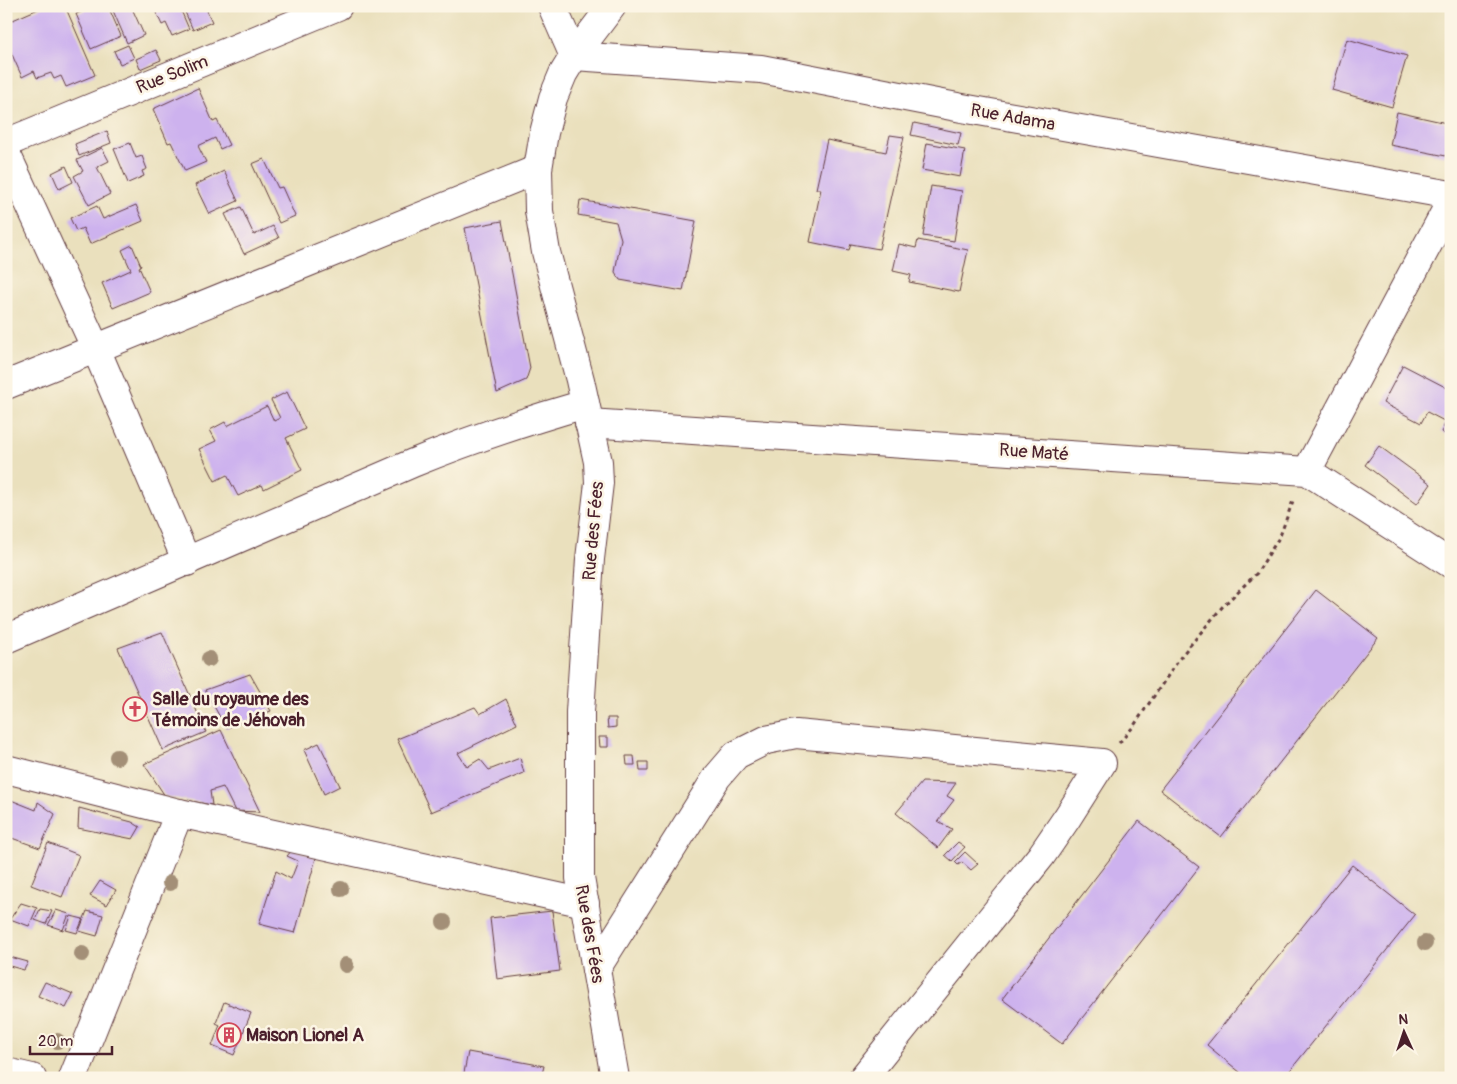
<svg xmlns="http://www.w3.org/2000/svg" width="1457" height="1084" font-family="Pangolin,sans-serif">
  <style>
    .building { fill: #cdb2ee }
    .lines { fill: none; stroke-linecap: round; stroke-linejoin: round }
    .street-casing { stroke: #623c41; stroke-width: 30 }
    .path { stroke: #623c41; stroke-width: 3; stroke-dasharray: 4 4; stroke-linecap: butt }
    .street { stroke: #fff; stroke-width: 28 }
    .tree { fill: #a38f77 }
    .labels { text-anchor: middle; stroke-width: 5; stroke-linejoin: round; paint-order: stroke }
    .street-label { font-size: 18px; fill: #4a1f2b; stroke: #fcf5e5 }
    .poi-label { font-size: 18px; font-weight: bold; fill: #4a1f2b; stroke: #fcf5e5; text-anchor: start }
  </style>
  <rect width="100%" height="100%" fill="#fcf5e5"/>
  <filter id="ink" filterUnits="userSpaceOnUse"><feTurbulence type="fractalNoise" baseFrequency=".02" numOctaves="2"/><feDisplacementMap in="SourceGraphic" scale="10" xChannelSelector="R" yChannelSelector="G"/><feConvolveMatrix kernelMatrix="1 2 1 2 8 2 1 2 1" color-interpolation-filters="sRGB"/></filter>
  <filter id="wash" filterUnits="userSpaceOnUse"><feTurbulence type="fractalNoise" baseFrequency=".0096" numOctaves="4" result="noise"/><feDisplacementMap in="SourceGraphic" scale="20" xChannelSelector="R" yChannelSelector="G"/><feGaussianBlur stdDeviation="1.12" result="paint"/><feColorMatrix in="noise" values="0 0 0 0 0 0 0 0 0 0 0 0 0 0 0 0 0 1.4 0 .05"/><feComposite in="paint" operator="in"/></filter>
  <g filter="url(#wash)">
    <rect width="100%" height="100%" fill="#eae0bd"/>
    <g id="blocks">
      <g class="building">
        <polygon points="45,6 65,6 95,75 66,87 61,76 54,79 51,73 37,78 34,71 22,77 6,41 6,23"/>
        <polygon points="89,6 108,6 121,36 91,49 76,14 90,8"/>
        <polygon points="111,6 131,6 144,35 127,43"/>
        <polygon points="159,6 179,6 189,29 172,36 166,23 162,25 156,12 161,10"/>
        <polygon points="198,6 205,6 212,22 193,30 185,12"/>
        <polygon points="1347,39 1407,56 1392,107 1332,90"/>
        <polygon points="128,45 134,58 120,64 114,51"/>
        <polygon points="156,50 161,60 140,69 136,59"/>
        <polygon points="198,88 213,122 217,120 229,145 220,149 215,138 198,146 206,162 185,171 171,142 168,143 153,109"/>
        <polygon points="1397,112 1451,124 1451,133 1446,156 1390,145"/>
        <polygon points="914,123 961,133 958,145 911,135"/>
        <polygon points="107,131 111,143 79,156 75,144"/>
        <polygon points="890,135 904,137 879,249 851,244 849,250 810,242 821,189 816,189 827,140 886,152"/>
        <polygon points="130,143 136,158 142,156 147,169 142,171 144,176 128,183 114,149"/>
        <polygon points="927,143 965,150 960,177 922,170"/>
        <polygon points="102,148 109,161 97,167 110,194 89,205 74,176 83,171 77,160"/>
        <polygon points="264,159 278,188 282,187 295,216 279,223 252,164"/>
        <polygon points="66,166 73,182 59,189 52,173"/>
        <polygon points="224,171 238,201 209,214 195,185"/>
        <polygon points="931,186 962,191 954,241 923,236"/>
        <polygon points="580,200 696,221 683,291 620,280 615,272 621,239 616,222 578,215"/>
        <polygon points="136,205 143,221 90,244 83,228 76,231 70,218 97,206 103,219"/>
        <polygon points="241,207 254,235 273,226 279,238 244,254 225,214"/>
        <polygon points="502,221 530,368 526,380 497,393 465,228"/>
        <polygon points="918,240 968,250 959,292 909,282 911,275 893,271 899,244 916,248"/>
        <polygon points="132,245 141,266 139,267 150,292 113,308 102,283 131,270 122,250"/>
        <polygon points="1403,365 1451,390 1451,437 1441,432 1446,422 1427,412 1421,423 1383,403"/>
        <polygon points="287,392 305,429 286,438 302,470 264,489 262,485 238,496 227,475 215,481 199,449 216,441 210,430 225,422 227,426 267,406 274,421 280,418 271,400"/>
        <polygon points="1379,446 1431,484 1417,504 1365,465"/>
        <polygon points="1316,590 1378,638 1221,837 1160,790"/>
        <polygon points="162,632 206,732 163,750 118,648"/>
        <polygon points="250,674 271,711 226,728 205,690"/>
        <polygon points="506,699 517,724 458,753 467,767 480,759 489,770 520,758 524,773 431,812 397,739 475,707 480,714"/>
        <polygon points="607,718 616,718 616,727 608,728"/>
        <polygon points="221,730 260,812 235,811 223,787 210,791 212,805 165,796 144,764"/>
        <polygon points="599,737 608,737 608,747 600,747"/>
        <polygon points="319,743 340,786 324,794 304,750"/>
        <polygon points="626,756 634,756 635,765 627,765"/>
        <polygon points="639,762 648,762 648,771 640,771"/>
        <polygon points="922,782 956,783 947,796 954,800 938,821 952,829 938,848 896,813"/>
        <polygon points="6,798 36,810 38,802 55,814 40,848 6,836"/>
        <polygon points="79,808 132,822 140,827 133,839 78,828"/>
        <polygon points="1139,821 1199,867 1062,1044 1002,999"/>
        <polygon points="958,842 965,847 952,861 945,855"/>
        <polygon points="48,843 79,855 62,897 31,885"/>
        <polygon points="293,849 316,858 295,933 259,924 276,871 291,879 298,861 287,856"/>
        <polygon points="965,852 978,864 971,870 962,862 958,865 955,862"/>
        <polygon points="1352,865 1415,915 1284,1078 1247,1078 1207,1045"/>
        <polygon points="100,881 116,890 107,905 90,896"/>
        <polygon points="21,903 37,908 29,926 10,919"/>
        <polygon points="40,909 52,911 46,924 35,920"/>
        <polygon points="56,910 69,914 63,930 48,925"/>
        <polygon points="87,911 103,915 97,936 79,931"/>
        <polygon points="552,911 560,971 497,979 490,918"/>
        <polygon points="71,916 83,919 77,933 66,930"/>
        <polygon points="6,956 28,962 24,970 6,965"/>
        <polygon points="45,982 73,994 66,1008 38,996"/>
        <polygon points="224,1002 251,1013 234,1055 212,1046 220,1025 216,1023"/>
        <polygon points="468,1052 544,1066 541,1078 463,1078"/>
      </g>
    </g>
  </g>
  <g filter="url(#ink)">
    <use href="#blocks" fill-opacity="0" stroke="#623c41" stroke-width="1"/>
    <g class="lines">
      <g class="street-casing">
        <g id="street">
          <polyline points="552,6 574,56"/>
          <polyline points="612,6 574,56 563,74 553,98 544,133 538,169 539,211 546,252 580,380 598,462 599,483 590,559 580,712 580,878 615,1078"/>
          <polyline points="574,56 761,69 962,108 1451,195"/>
          <polyline points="6,143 338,6"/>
          <polyline points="6,153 96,349 187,562"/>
          <polyline points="6,385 538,169"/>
          <polyline points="589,423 1307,471 1451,564"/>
          <polyline points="1307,471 1451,201"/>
          <path d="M6,639L413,463C469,440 526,421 585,404"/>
          <polyline points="6,769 179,813 585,903"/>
          <polyline points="596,969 717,777 736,755 766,740 796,734 1102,763 1067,818 1041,856 863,1078"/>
          <polyline points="6,1072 32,1078"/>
          <polyline points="73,1078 179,813"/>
        </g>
      </g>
      <polyline class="path" points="1119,743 1133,727 1182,655 1223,606 1257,573 1280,536 1294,498"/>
      <use href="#street" class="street"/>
    </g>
    <g class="tree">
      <circle cx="209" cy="659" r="8"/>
      <circle cx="117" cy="757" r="8"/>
      <circle cx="170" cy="883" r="8"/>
      <circle cx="341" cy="889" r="8"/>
      <circle cx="444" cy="922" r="8"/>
      <circle cx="1425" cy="943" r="8"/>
      <circle cx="82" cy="954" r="8"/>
      <circle cx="346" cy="965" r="8"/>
      <circle cx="57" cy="1041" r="8"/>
    </g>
  </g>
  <defs>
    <g id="church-ring" transform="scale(1.25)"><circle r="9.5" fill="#fcf5e5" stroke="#d1495b" stroke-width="1.5"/><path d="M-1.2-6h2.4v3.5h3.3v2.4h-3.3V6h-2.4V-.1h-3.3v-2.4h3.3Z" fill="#d1495b"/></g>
    <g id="building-ring" transform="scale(1.25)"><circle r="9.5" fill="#fcf5e5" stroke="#d1495b" stroke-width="1.5"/><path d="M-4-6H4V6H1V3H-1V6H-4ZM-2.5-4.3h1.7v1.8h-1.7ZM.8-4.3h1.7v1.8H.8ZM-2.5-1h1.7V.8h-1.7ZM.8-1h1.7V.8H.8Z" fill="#d1495b"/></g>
  </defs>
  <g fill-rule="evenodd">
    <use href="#church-ring" x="135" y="709"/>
    <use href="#building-ring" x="229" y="1035"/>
  </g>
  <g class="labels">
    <g class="street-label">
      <text transform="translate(172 74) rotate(-22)" y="6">Rue Solim</text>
      <text transform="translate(1013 117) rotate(10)" y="6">Rue Adama</text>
      <text transform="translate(1034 452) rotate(4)" y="6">Rue Maté</text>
      <text transform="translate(593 531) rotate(-85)" y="6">Rue des Fées</text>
      <text transform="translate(590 934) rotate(80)" y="6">Rue des Fées</text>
    </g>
    <g class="poi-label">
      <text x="152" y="705">Salle du royaume des<tspan x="152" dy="21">Témoins de Jéhovah</tspan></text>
      <text x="246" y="1041">Maison Lionel A</text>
    </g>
  </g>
  <rect width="1457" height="1084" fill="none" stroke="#fcf5e5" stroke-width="25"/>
  <g transform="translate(1404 1032) rotate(357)" stroke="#fcf5e5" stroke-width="4" paint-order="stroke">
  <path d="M0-4L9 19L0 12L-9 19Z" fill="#4a1f2b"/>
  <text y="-8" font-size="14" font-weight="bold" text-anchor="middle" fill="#4a1f2b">N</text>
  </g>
  <path d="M30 1046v8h82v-8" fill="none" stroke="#4a1f2b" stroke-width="2.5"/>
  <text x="38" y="1046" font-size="15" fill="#4a1f2b" stroke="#fcf5e5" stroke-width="4" paint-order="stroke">20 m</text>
</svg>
